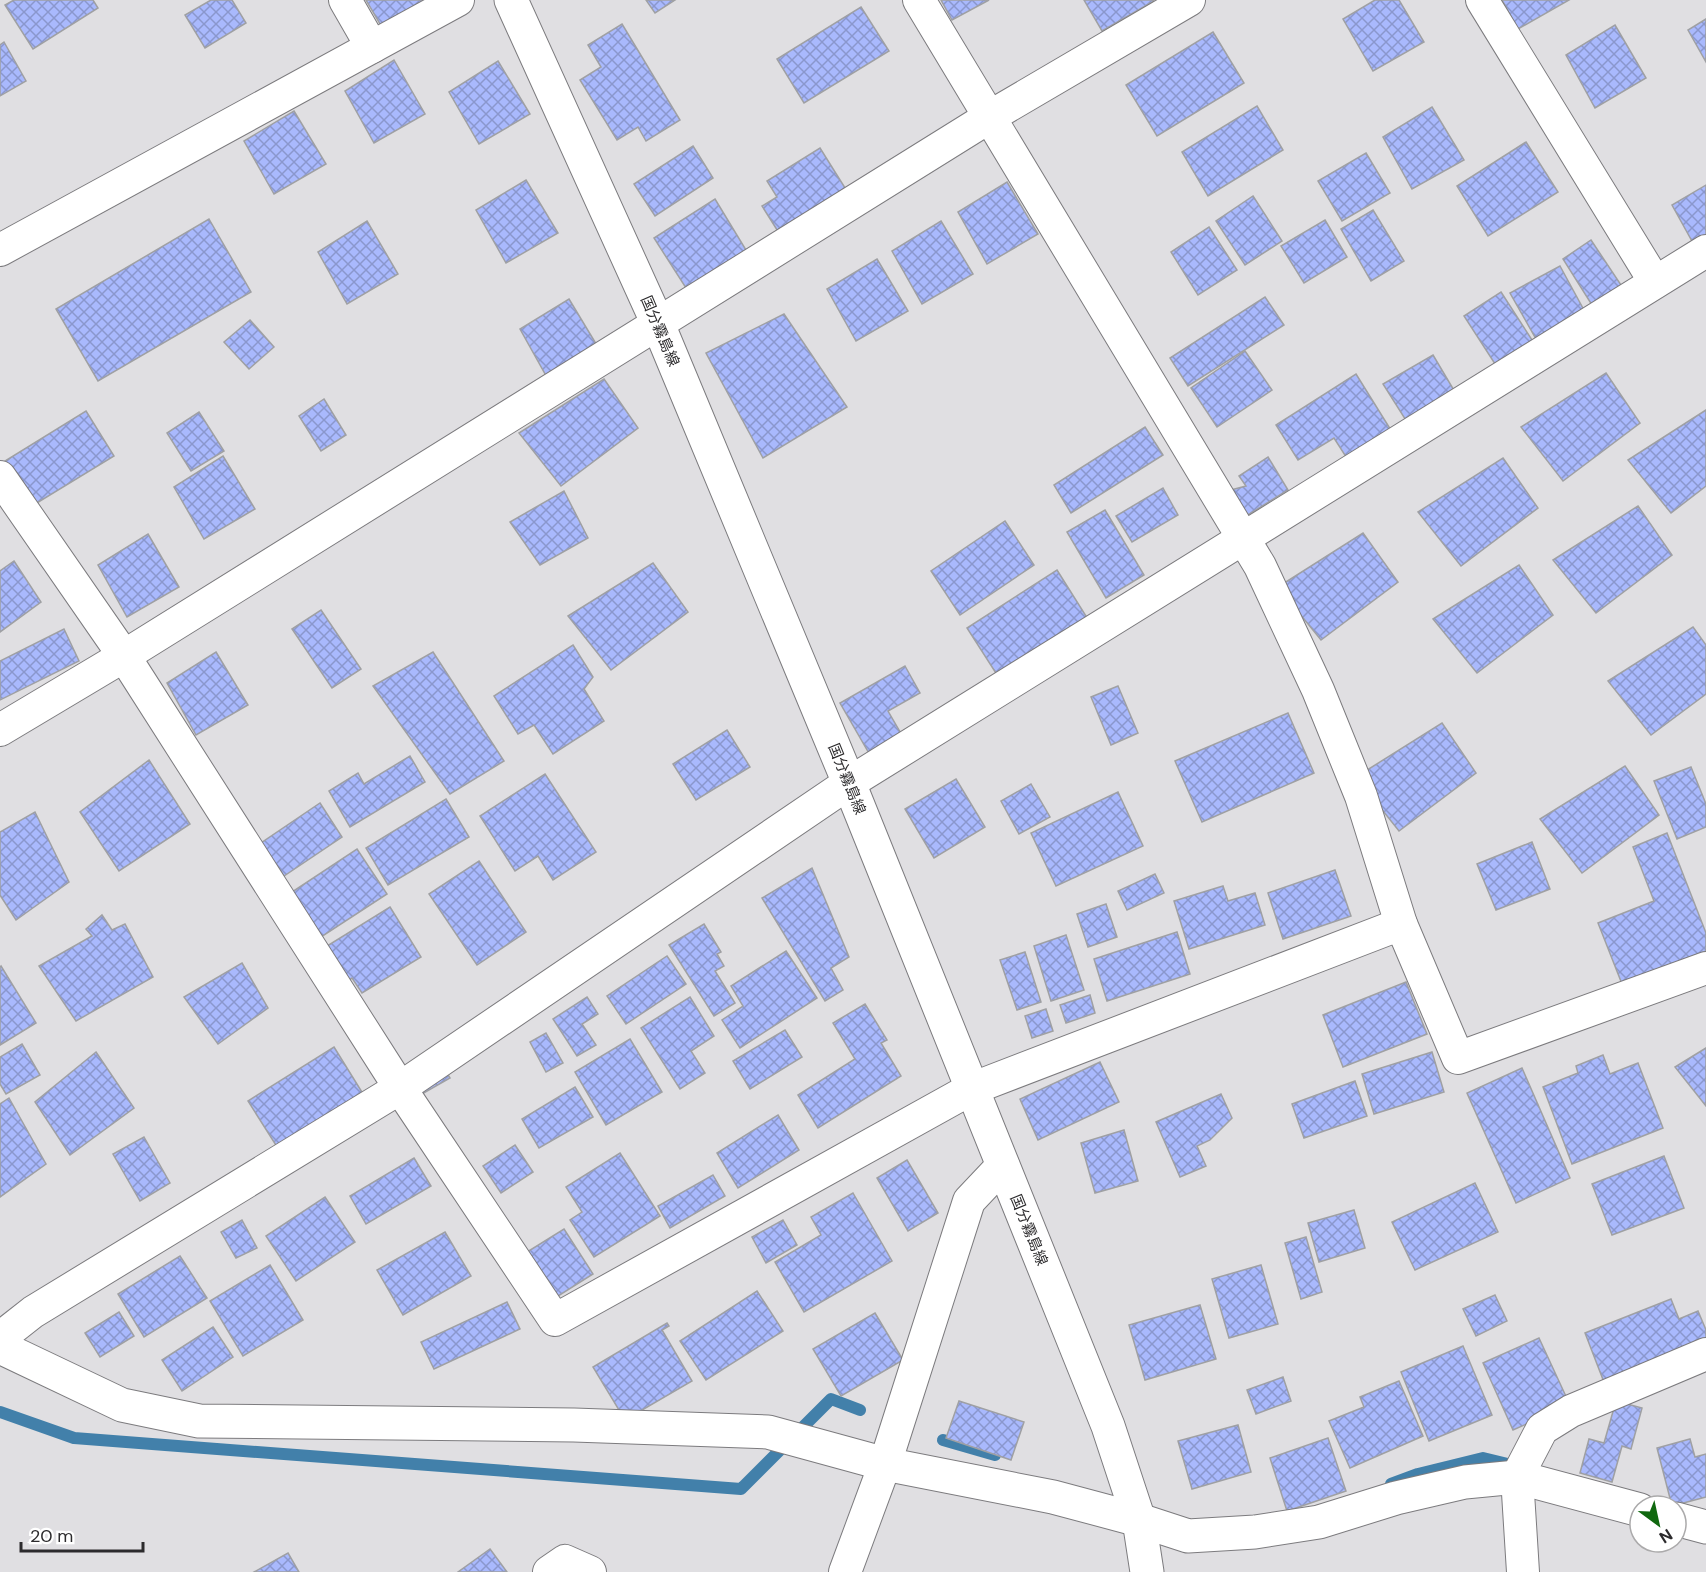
<svg xmlns="http://www.w3.org/2000/svg" width="1706" height="1572" font-family="'DM Sans','Noto Sans JP',sans-serif">
  <style>
    .lines { fill: none; stroke-linecap: round; stroke-linejoin: round }
    .stream { stroke: #4280aa; stroke-width: 12 }
    .building { fill: url(#building-cross-hatch); stroke: #9fa0a3; stroke-width: 1.5 }
    .street-casing { stroke: #7c7b7e; stroke-width: 34 }
    .secondary-casing { stroke: #7c7b7e; stroke-width: 35 }
    .primary-casing { stroke: #7c7b7e; stroke-width: 35 }
    .street { stroke: #fff; stroke-width: 32 }
    .secondary { stroke: #fff; stroke-width: 33 }
    .primary { stroke: #fff; stroke-width: 33 }
    .labels { text-anchor: middle; stroke-width: 5; stroke-linejoin: round; paint-order: stroke }
    .street-label { font-size: 15px; fill: #2c2b2d; stroke: #fff }
  </style>
  <defs>
    <pattern id="building-cross-hatch" width="8" height="8" patternUnits="userSpaceOnUse" patternTransform="scale(1.5)"><rect width="8" height="8" fill="#a9b9fd"/><path d="M0 0l8 8M0 8l8-8" fill="none" stroke="#8a97cd"/></pattern>
  </defs>
  <rect width="100%" height="100%" fill="#e0dfe2"/>
  <g class="lines">
    <g class="stream">
      <polyline points="0,1412 74,1438 741,1489 831,1399 860,1410"/>
      <polyline points="943,1440 995,1455"/>
      <polyline points="1391,1484 1418,1474 1483,1458 1516,1466"/>
    </g>
  </g>
  <g class="building">
    <polygon points="14,0 93,0 98,8 33,49 5,5"/>
    <polygon points="211,0 232,0 246,23 205,48 185,15"/>
    <polygon points="366,0 432,0 383,29"/>
    <polygon points="646,0 675,0 655,13"/>
    <polygon points="941,0 989,0 952,20"/>
    <polygon points="1084,0 1153,0 1154,1 1102,31"/>
    <polygon points="1375,0 1399,0 1424,42 1373,71 1343,19"/>
    <polygon points="1502,0 1569,0 1518,29"/>
    <polygon points="861,7 889,51 804,103 777,59"/>
    <polygon points="1706,19 1706,62 1688,30"/>
    <polygon points="622,24 680,120 646,141 638,127 617,140 580,80 601,67 588,45"/>
    <polygon points="1615,25 1646,78 1595,108 1566,55"/>
    <polygon points="1213,32 1244,83 1157,136 1126,85"/>
    <polygon points="4,42 26,81 0,96 0,45"/>
    <polygon points="394,60 425,114 374,143 345,91"/>
    <polygon points="498,61 530,114 479,144 449,92"/>
    <polygon points="1257,106 1283,150 1208,196 1182,152"/>
    <polygon points="1432,107 1464,160 1412,189 1383,137"/>
    <polygon points="294,111 326,164 274,194 244,141"/>
    <polygon points="1526,142 1558,192 1488,236 1457,186"/>
    <polygon points="693,146 713,178 655,216 634,184"/>
    <polygon points="820,148 852,199 784,241 762,206 777,197 767,181"/>
    <polygon points="1366,153 1390,193 1342,221 1318,181"/>
    <polygon points="526,180 558,233 506,263 476,210"/>
    <polygon points="1007,182 1038,234 987,264 958,212"/>
    <polygon points="1706,185 1706,247 1698,252 1672,205"/>
    <polygon points="1253,196 1282,241 1245,265 1216,221"/>
    <polygon points="715,199 746,250 686,288 654,238"/>
    <polygon points="1373,210 1404,261 1371,281 1341,229"/>
    <polygon points="209,219 251,292 98,381 56,309"/>
    <polygon points="1325,220 1347,257 1304,283 1281,246"/>
    <polygon points="367,221 398,274 347,304 318,252"/>
    <polygon points="941,221 973,274 922,304 892,251"/>
    <polygon points="1209,227 1237,270 1198,295 1171,252"/>
    <polygon points="1591,240 1627,294 1597,313 1563,259"/>
    <polygon points="877,259 908,311 856,341 827,289"/>
    <polygon points="1560,266 1585,312 1536,339 1510,293"/>
    <polygon points="1501,292 1534,343 1497,367 1464,316"/>
    <polygon points="1265,297 1284,325 1188,386 1170,358"/>
    <polygon points="569,299 601,352 549,381 520,329"/>
    <polygon points="784,314 847,407 763,458 706,353"/>
    <polygon points="250,320 274,347 249,369 224,342"/>
    <polygon points="1245,351 1272,390 1217,427 1191,388"/>
    <polygon points="1433,355 1455,392 1407,422 1383,384"/>
    <polygon points="1606,373 1640,423 1563,481 1521,427"/>
    <polygon points="1356,374 1394,435 1350,463 1334,438 1298,460 1276,425"/>
    <polygon points="604,379 638,428 561,486 519,433"/>
    <polygon points="324,399 346,435 321,451 299,416"/>
    <polygon points="1706,410 1706,486 1671,513 1628,460"/>
    <polygon points="86,411 114,456 32,506 5,461"/>
    <polygon points="199,412 224,451 191,471 167,433"/>
    <polygon points="1145,427 1163,455 1071,513 1054,485"/>
    <polygon points="223,456 255,509 204,539 174,487"/>
    <polygon points="1268,457 1288,490 1243,518 1227,491 1246,486 1239,476"/>
    <polygon points="1503,458 1538,508 1461,566 1418,512"/>
    <polygon points="1163,488 1178,515 1132,542 1116,516"/>
    <polygon points="564,491 588,538 540,565 510,522"/>
    <polygon points="1638,506 1672,555 1596,613 1553,560"/>
    <polygon points="1105,510 1144,575 1106,598 1067,532"/>
    <polygon points="1005,521 1034,565 960,615 931,571"/>
    <polygon points="1363,533 1398,582 1321,640 1278,587"/>
    <polygon points="148,534 179,587 127,617 98,565"/>
    <polygon points="14,561 41,602 0,632 0,571"/>
    <polygon points="653,563 688,612 611,670 568,616"/>
    <polygon points="1519,565 1553,615 1477,673 1433,619"/>
    <polygon points="1057,570 1091,624 1001,681 967,628"/>
    <polygon points="321,610 361,669 332,688 292,629"/>
    <polygon points="1693,627 1706,645 1706,694 1651,735 1608,681"/>
    <polygon points="64,629 79,661 0,700 0,661"/>
    <polygon points="573,645 593,677 584,689 604,721 553,754 534,725 518,734 494,696"/>
    <polygon points="216,652 248,705 196,735 167,683"/>
    <polygon points="433,652 504,761 450,794 373,686"/>
    <polygon points="905,666 920,693 888,711 903,737 870,755 840,703"/>
    <polygon points="1118,686 1138,733 1111,745 1091,697"/>
    <polygon points="1288,713 1314,773 1202,822 1175,761"/>
    <polygon points="1442,723 1476,773 1399,831 1356,777"/>
    <polygon points="727,730 750,767 696,800 673,764"/>
    <polygon points="410,756 425,782 350,827 329,791 358,773 364,784"/>
    <polygon points="149,760 190,824 119,871 80,812"/>
    <polygon points="1625,766 1659,815 1582,873 1540,819"/>
    <polygon points="1691,767 1706,804 1706,827 1677,839 1654,781"/>
    <polygon points="545,774 596,852 553,880 538,856 515,871 480,816"/>
    <polygon points="956,779 985,827 934,858 905,809"/>
    <polygon points="1031,784 1050,817 1019,834 1001,801"/>
    <polygon points="1118,792 1143,846 1056,886 1031,833"/>
    <polygon points="446,799 469,837 388,885 366,848"/>
    <polygon points="320,803 342,837 284,876 261,843"/>
    <polygon points="35,812 69,882 16,920 0,895 0,832"/>
    <polygon points="1667,833 1706,933 1706,951 1622,984 1598,923 1654,901 1633,847"/>
    <polygon points="1532,842 1550,889 1496,910 1477,864"/>
    <polygon points="357,849 387,894 318,939 289,894"/>
    <polygon points="479,861 526,932 477,965 429,894"/>
    <polygon points="812,868 849,957 831,968 843,990 825,1001 762,898"/>
    <polygon points="1335,870 1351,916 1283,939 1268,893"/>
    <polygon points="1155,874 1164,893 1127,910 1118,891"/>
    <polygon points="1223,886 1228,901 1255,893 1265,925 1189,949 1174,901"/>
    <polygon points="1106,904 1117,937 1088,947 1077,914"/>
    <polygon points="390,907 421,957 362,993 352,978 341,985 319,951"/>
    <polygon points="102,915 112,930 125,924 153,977 76,1021 39,966 92,936 86,929"/>
    <polygon points="704,924 721,952 717,954 724,966 715,971 735,1003 714,1016 669,945"/>
    <polygon points="1177,932 1190,974 1107,1001 1094,959"/>
    <polygon points="1066,935 1084,990 1051,1001 1034,946"/>
    <polygon points="786,951 817,998 740,1048 722,1020 743,1006 731,986"/>
    <polygon points="1025,952 1041,1002 1017,1010 1000,960"/>
    <polygon points="667,956 686,984 626,1024 607,996"/>
    <polygon points="242,963 268,1008 218,1044 184,997"/>
    <polygon points="1,966 36,1023 0,1045 0,967"/>
    <polygon points="1406,982 1427,1034 1343,1067 1323,1015"/>
    <polygon points="1090,995 1095,1013 1066,1023 1060,1005"/>
    <polygon points="587,997 598,1014 582,1024 596,1045 577,1056 553,1019"/>
    <polygon points="690,997 714,1036 691,1051 705,1073 680,1089 641,1028"/>
    <polygon points="865,1004 887,1040 881,1043 901,1076 818,1128 798,1095 855,1059 833,1023"/>
    <polygon points="1046,1009 1053,1031 1032,1038 1025,1016"/>
    <polygon points="785,1030 802,1057 750,1089 733,1061"/>
    <polygon points="546,1033 563,1063 546,1072 530,1042"/>
    <polygon points="630,1039 662,1092 606,1125 575,1072"/>
    <polygon points="22,1044 40,1075 6,1094 0,1084 0,1057"/>
    <polygon points="334,1047 365,1097 279,1150 248,1101"/>
    <polygon points="1706,1048 1706,1106 1675,1067"/>
    <polygon points="96,1052 134,1108 70,1155 35,1102"/>
    <polygon points="1432,1052 1444,1092 1374,1114 1362,1074"/>
    <polygon points="1603,1055 1610,1074 1638,1063 1663,1128 1572,1164 1543,1087 1578,1073 1576,1066"/>
    <polygon points="1100,1062 1119,1102 1038,1140 1020,1099"/>
    <polygon points="442,1065 450,1078 422,1094 415,1081"/>
    <polygon points="1522,1068 1570,1178 1516,1203 1467,1093"/>
    <polygon points="1355,1081 1367,1116 1304,1138 1292,1104"/>
    <polygon points="575,1087 593,1117 539,1148 522,1119"/>
    <polygon points="1221,1094 1232,1118 1210,1140 1197,1146 1206,1166 1180,1177 1156,1122"/>
    <polygon points="9,1098 46,1164 0,1197 0,1104"/>
    <polygon points="778,1115 799,1150 738,1188 717,1153"/>
    <polygon points="1124,1130 1138,1181 1095,1193 1081,1143"/>
    <polygon points="144,1137 170,1183 140,1201 113,1154"/>
    <polygon points="515,1145 533,1172 501,1193 483,1166"/>
    <polygon points="620,1153 660,1216 594,1257 570,1220 582,1212 566,1187"/>
    <polygon points="1664,1156 1684,1208 1612,1235 1592,1184"/>
    <polygon points="414,1158 431,1186 366,1224 350,1196"/>
    <polygon points="907,1160 938,1213 908,1231 877,1178"/>
    <polygon points="713,1175 725,1196 670,1228 658,1206"/>
    <polygon points="1475,1183 1498,1232 1415,1270 1392,1222"/>
    <polygon points="853,1193 892,1261 804,1312 775,1262 821,1235 811,1217"/>
    <polygon points="325,1197 355,1242 296,1281 266,1236"/>
    <polygon points="1354,1210 1365,1248 1319,1262 1308,1223"/>
    <polygon points="242,1220 257,1248 236,1258 221,1232"/>
    <polygon points="783,1220 797,1245 766,1263 752,1237"/>
    <polygon points="564,1229 593,1274 555,1298 527,1252"/>
    <polygon points="445,1232 471,1276 403,1315 377,1270"/>
    <polygon points="1306,1237 1322,1292 1301,1299 1285,1243"/>
    <polygon points="180,1256 207,1298 144,1337 118,1294"/>
    <polygon points="270,1265 303,1320 243,1356 210,1301"/>
    <polygon points="1261,1265 1278,1324 1229,1338 1212,1279"/>
    <polygon points="757,1291 783,1331 706,1380 680,1341"/>
    <polygon points="1495,1295 1507,1321 1476,1336 1463,1309"/>
    <polygon points="1671,1299 1679,1319 1698,1311 1706,1330 1706,1351 1607,1390 1585,1333"/>
    <polygon points="507,1302 520,1329 434,1369 421,1342"/>
    <polygon points="1200,1305 1216,1359 1145,1380 1129,1325"/>
    <polygon points="119,1312 134,1336 100,1357 85,1333"/>
    <polygon points="875,1313 903,1360 841,1396 813,1349"/>
    <polygon points="667,1323 669,1326 662,1330 692,1381 625,1420 593,1367"/>
    <polygon points="213,1327 233,1357 182,1391 162,1360"/>
    <polygon points="1539,1338 1570,1405 1513,1430 1483,1363"/>
    <polygon points="1463,1346 1492,1415 1429,1441 1401,1372"/>
    <polygon points="1283,1377 1291,1401 1256,1414 1247,1390"/>
    <polygon points="1399,1381 1423,1436 1350,1468 1329,1421 1364,1407 1360,1397"/>
    <polygon points="959,1401 1024,1422 1011,1460 946,1438"/>
    <polygon points="1616,1401 1642,1408 1631,1449 1622,1446 1612,1482 1580,1473 1589,1439 1604,1443"/>
    <polygon points="1238,1425 1251,1472 1192,1489 1178,1441"/>
    <polygon points="1328,1438 1346,1491 1287,1511 1270,1458"/>
    <polygon points="1690,1439 1695,1457 1706,1454 1706,1497 1672,1506 1657,1448"/>
    <polygon points="490,1549 507,1572 458,1572"/>
    <polygon points="288,1553 299,1572 254,1572"/>
  </g>
  <g class="lines">
    <g class="street-casing">
      <g id="street">
        <polyline points="345,0 372,47"/>
        <polyline points="919,0 1260,566 1318,690 1361,796 1401,924"/>
        <polyline points="1482,0 1655,282"/>
        <polyline points="0,250 458,0"/>
        <polyline points="0,477 124,656 400,1088 555,1320 971,1089 1401,924 1458,1058 1706,968"/>
        <polyline points="0,730 124,656 991,116 1189,0"/>
        <polyline points="0,1338 33,1312 400,1088 849,783 1706,251"/>
        <polyline points="549,1572 565,1561 590,1572"/>
        <polyline points="845,1572 885,1464 969,1201 1003,1165"/>
        <polyline points="1523,1572 1517,1477 1542,1429 1571,1411 1706,1354"/>
      </g>
    </g>
    <g class="secondary-casing">
      <g id="secondary">
        <polyline points="0,1347 122,1405 199,1421 574,1425 768,1432 885,1464 1053,1497 1139,1520 1188,1536 1255,1532 1319,1522 1396,1498 1465,1482 1517,1477 1640,1510"/>
        <polyline points="1676,1519 1706,1527"/>
      </g>
    </g>
    <g class="primary-casing">
      <polyline id="primary" points="511,0 658,324 849,783 1108,1426 1139,1520 1147,1572"/>
    </g>
    <use href="#street" class="street"/>
    <use href="#secondary" class="secondary"/>
    <use href="#primary" class="primary"/>
  </g>
  <g class="labels">
    <g class="street-label">
      <text transform="translate(660 331) rotate(67)" y="5">国分霧島線</text>
      <text transform="translate(847 779) rotate(68)" y="5">国分霧島線</text>
      <text transform="translate(1029 1230) rotate(68)" y="5">国分霧島線</text>
    </g>
  </g>
  <g transform="translate(1658 1524) rotate(147)"><circle r="28" fill="#ffffff" stroke="#abaaab" stroke-width="1.5"/>
  <path d="M0-4.5L10 22L0 15L-10 22Z" fill="#10680f"/>
  <text y="-9" font-size="16" font-weight="bold" text-anchor="middle" fill="#2c2b2d">N</text>
  </g>
  <path d="M21 1542v9h122v-9" fill="none" stroke="#2c2b2d" stroke-width="3"/>
  <text x="30" y="1542" font-size="18" fill="#2c2b2d" stroke="#ffffff" stroke-width="4.5" paint-order="stroke">20 m</text>
</svg>
